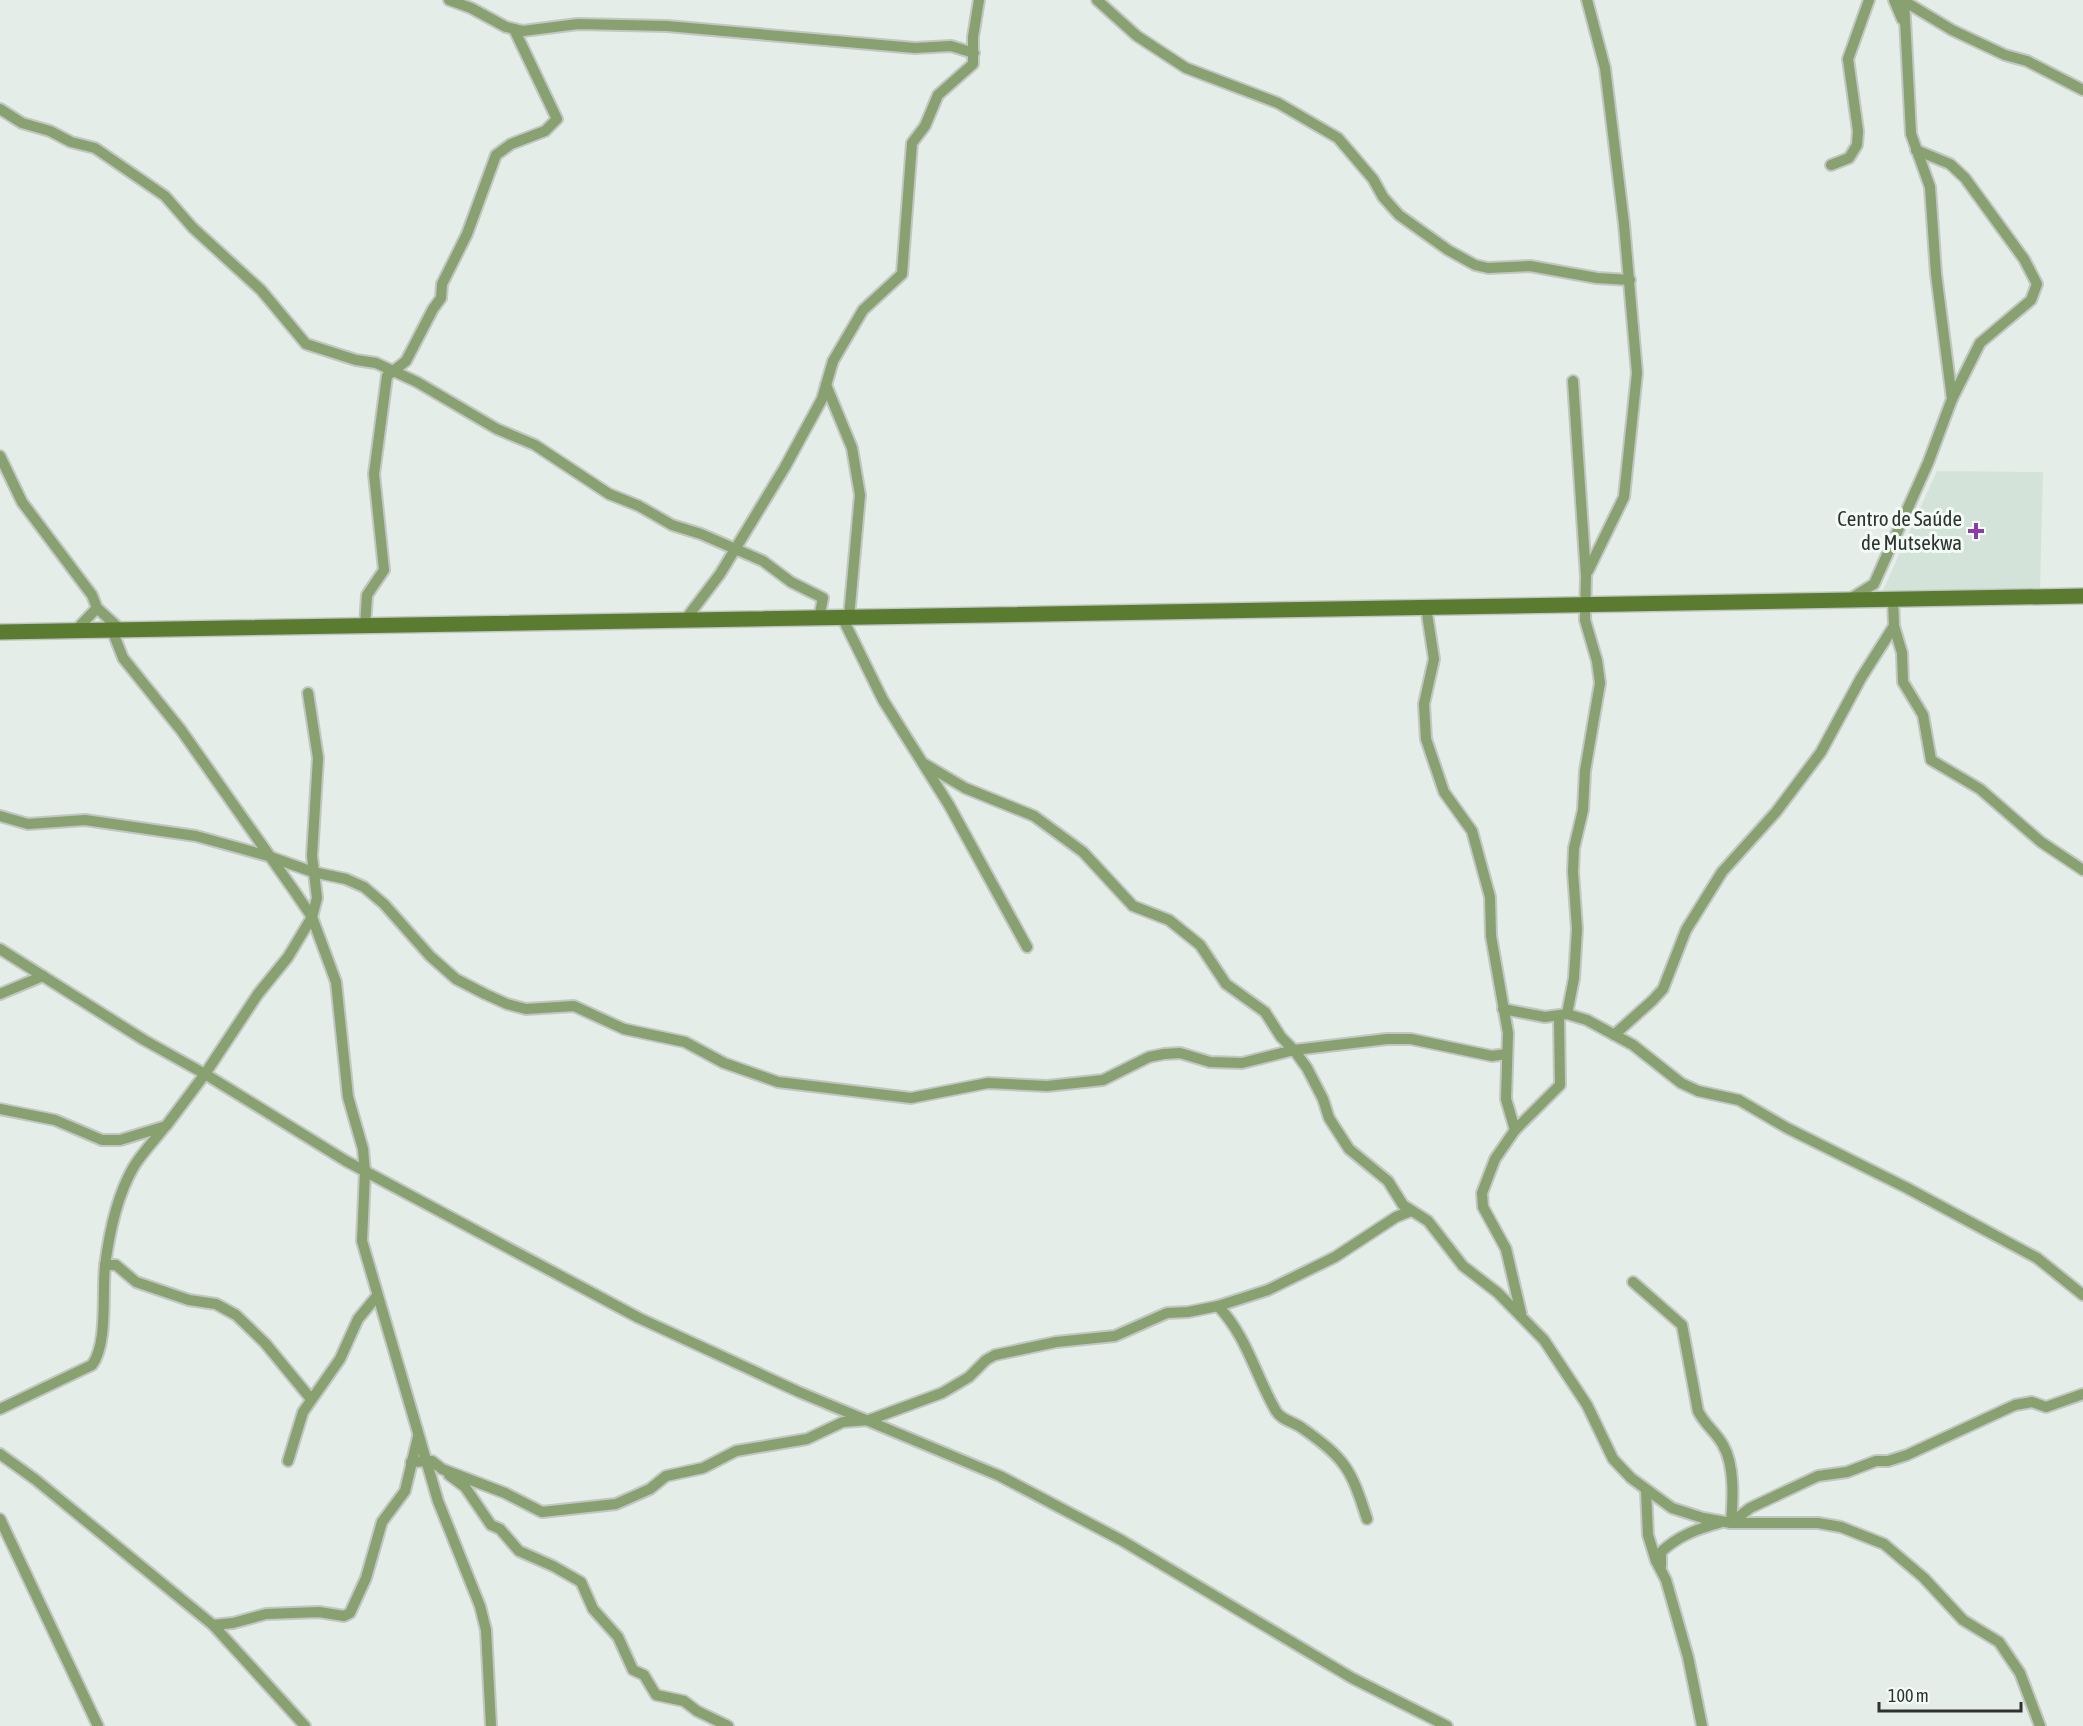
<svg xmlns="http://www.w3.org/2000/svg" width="2083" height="1726" font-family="'Asap Condensed',sans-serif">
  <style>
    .built { fill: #d4e3da }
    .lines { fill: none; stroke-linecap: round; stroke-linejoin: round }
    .street-casing { stroke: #c1c8c3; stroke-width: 14 }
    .secondary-casing { stroke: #c1c8c3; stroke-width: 18 }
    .street { stroke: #89a070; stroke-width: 10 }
    .secondary { stroke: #5b7b31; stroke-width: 15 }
    .poi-dot { fill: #8c3baa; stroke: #f2fbf6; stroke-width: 2 }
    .labels { text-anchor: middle; stroke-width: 6; stroke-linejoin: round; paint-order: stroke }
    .poi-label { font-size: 21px; fill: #2f3230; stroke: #f2fbf6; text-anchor: end }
  </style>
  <rect width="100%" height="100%" fill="#e5ede8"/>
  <polygon class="built" points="1937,471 2043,472 2040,592 1883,590"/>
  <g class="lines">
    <g class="street-casing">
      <g id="street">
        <polyline points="449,0 471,8 506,27 523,31 578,24 667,26 915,48 951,46 974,53"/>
        <polyline points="1097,0 1137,36 1186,68 1278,103 1338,138 1373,179 1383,197 1399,215 1448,250 1475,265 1488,268 1530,266 1597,278 1630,280"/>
        <polyline points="1587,0 1605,68 1624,224 1637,373 1624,497 1588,571"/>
        <polyline points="1894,0 1902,19"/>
        <polyline points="1904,1 1952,30 2005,55 2027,61 2083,90"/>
        <polyline points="0,109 22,123 50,131 71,142 95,148 165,196 193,228 261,290 306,344 356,360 376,363 417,382 497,429 535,445 609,494 639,506 672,525 701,534 763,561 791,582 823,598 819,618"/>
        <polyline points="1916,150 1950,164 1965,178 2024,259 2037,284 2031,300 1980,343 1952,399"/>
        <polyline points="1831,165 1849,158 1857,145 1858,131 1848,59 1869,0"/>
        <polyline points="826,385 852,448 860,495 849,617"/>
        <polyline points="0,456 22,502 92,595 97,608 121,630"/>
        <polyline points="1850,599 1874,584 1928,463 1952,399 1936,274 1930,187 1911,134 1904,0"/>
        <polyline points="1426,607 1434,659 1424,704 1426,739 1444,792 1472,831 1490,897 1491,936 1508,1033 1506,1099 1515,1130"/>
        <polyline points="842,617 883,700 949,805 1027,947"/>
        <polyline points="685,620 720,574 785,467 822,399 833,361 863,310 902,274 912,143 925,126 938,95 973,64 973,37 979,0"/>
        <polyline points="365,626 367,595 384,570 374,474 387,376 406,361 433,309 441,298 442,284 467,234 496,155 511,144 545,131 557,119 514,29"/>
        <polyline points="1894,626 1902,653 1903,682 1923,715 1931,760 1980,789 2041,842 2083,870"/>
        <polyline points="112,630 123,658 181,730 295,892 312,917 336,982 348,1097 363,1149 365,1172 362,1241 438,1501 480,1606 486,1630 491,1726"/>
        <polyline points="75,631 97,608"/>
        <polyline points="923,763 965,788 1034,816 1083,852 1133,906 1169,920 1200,945 1226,984 1265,1012 1281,1037 1294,1050 1307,1068 1323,1099 1329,1118 1349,1149 1388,1181 1403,1205 1428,1221 1463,1266 1498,1293 1544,1340 1587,1405 1613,1459 1631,1478 1672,1508 1703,1518 1731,1523 1818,1523 1841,1527 1884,1544 1924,1578 1963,1620 1999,1642 2020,1673 2040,1726"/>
        <polyline points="0,816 28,824 85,820 196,836 268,856 313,872 346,879 364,887 384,904 430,956 456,979 485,994 507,1004 526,1009 574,1006 624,1029 685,1042 724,1063 778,1082 911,1098 988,1083 1047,1086 1103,1080 1149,1057 1164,1054 1180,1053 1210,1062 1242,1063 1294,1050 1387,1039 1411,1039 1492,1056 1506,1054"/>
        <polyline points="0,949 144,1040 205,1074 346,1161 639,1318 799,1392 1000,1476 1121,1540 1352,1678 1447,1726"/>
        <polyline points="0,994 43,976"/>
        <polyline points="1503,1009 1545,1017 1567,1014 1587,1020 1633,1045 1681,1083 1698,1091 1739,1100 1787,1128 1907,1188 2037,1258 2083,1295"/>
        <polyline points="1567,1014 1574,978 1577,929 1573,872 1574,848 1583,810 1585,771 1600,683 1597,661 1585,620 1586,576 1573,381"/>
        <polyline points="1614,1035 1653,1000 1663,989 1686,930 1722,872 1776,812 1821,752 1861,678 1894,626 1893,599"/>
        <polyline points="0,1109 55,1120 102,1140 120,1140 166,1126 205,1074 258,994 288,957 312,917 317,898 312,856 318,758 308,693"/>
        <polyline points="105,1265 116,1265 136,1282 189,1300 216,1304 236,1315 265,1343 311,1399"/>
        <path d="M1633,1282L1682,1325L1698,1411C1704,1424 1716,1432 1723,1445C1735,1466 1733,1499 1731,1523L1750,1508L1818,1476L1847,1472L1876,1461H1888L1907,1455L2015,1405L2032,1402L2046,1407L2083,1394"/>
        <path d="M1218,1306C1248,1338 1255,1375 1276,1411C1281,1420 1294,1422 1302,1428C1346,1459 1351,1469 1367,1519"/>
        <polyline points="1521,1313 1506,1249 1483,1207 1482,1193 1495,1159 1515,1130 1560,1085 1559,1016"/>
        <path d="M0,1409L92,1365C108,1344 102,1293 105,1266C109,1234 117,1196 133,1168C141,1154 154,1141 164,1128"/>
        <polyline points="0,1454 36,1480 213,1625 305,1726"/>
        <polyline points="288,1461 303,1412 340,1359 358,1319 377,1296"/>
        <polyline points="411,1462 432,1461 442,1469 505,1493 542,1512 616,1504 650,1489 666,1476 703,1468 736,1451 807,1439 843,1422 869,1420 942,1393 969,1377 986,1360 995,1355 1056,1342 1115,1336 1167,1313 1188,1312 1218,1306 1268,1290 1335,1257 1396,1217 1411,1211"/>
        <polyline points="449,1475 465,1487 491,1525 500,1529 519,1551 553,1566 581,1582 593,1609 618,1637 633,1670 644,1675 656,1695 684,1701 697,1711 728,1726"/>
        <polyline points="1646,1490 1648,1535 1656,1561 1666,1580 1688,1657 1702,1726"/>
        <polyline points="0,1519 98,1726"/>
        <path d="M1661,1566V1552C1678,1536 1697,1529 1719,1523"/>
        <polyline points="213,1625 233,1623 266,1614 319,1612 344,1616 350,1613 366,1578 382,1522 405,1491 418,1437"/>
      </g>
    </g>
    <g class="secondary-casing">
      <polyline id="secondary" points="0,632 2083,596"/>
    </g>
    <use href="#street" class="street"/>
    <use href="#secondary" class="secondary"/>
  </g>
  <path class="poi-dot" d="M1973 522h6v6h6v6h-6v6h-6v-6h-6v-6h6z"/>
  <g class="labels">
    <g class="poi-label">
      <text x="1962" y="526">Centro de Saúde<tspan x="1962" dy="24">de Mutsekwa</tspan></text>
    </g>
  </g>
  <path d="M1879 1702v9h142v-9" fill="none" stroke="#2f3230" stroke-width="3"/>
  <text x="1888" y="1702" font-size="18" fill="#2f3230" stroke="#f2fbf6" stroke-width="4.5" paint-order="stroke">100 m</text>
</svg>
